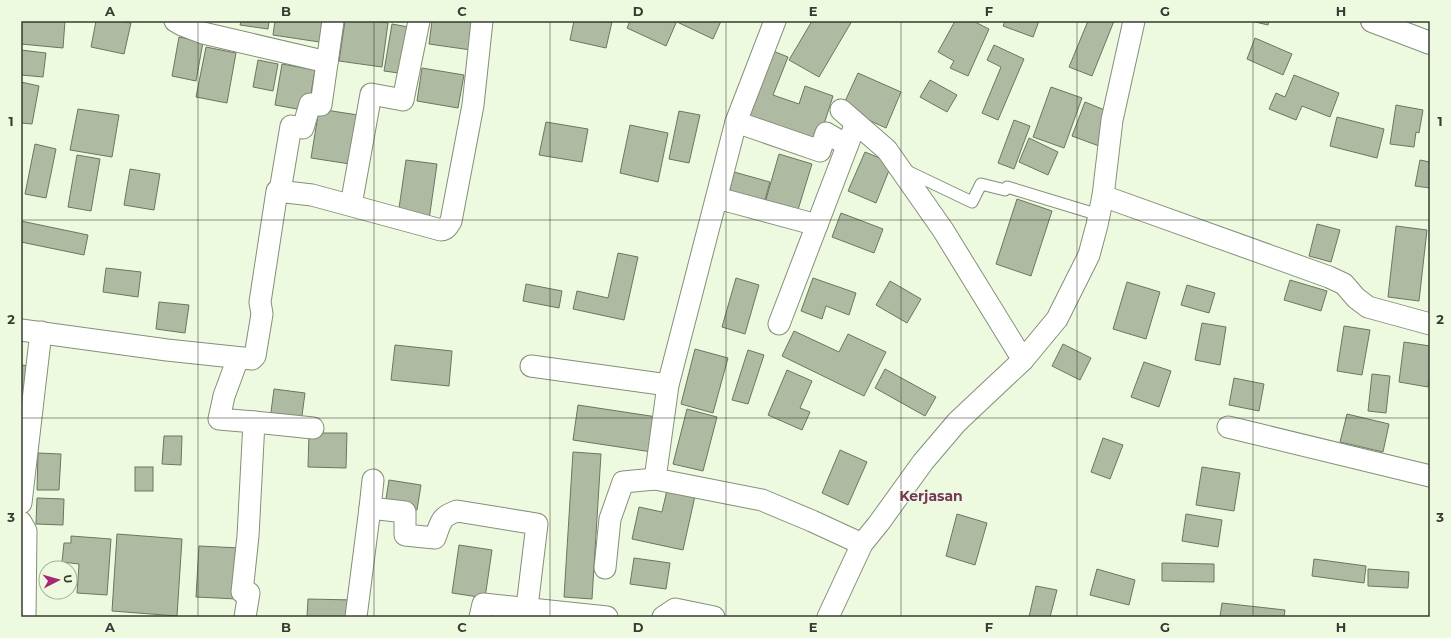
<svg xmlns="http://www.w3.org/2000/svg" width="1451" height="638" font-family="Montserrat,sans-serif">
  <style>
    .building { fill: #aebaa1; stroke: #6b765f }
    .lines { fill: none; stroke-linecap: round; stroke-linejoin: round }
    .lane-casing { stroke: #848f78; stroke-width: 13 }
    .street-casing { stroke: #848f78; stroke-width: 23 }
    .secondary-casing { stroke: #848f78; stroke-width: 24 }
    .lane { stroke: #fff; stroke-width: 11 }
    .street { stroke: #fff; stroke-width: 21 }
    .secondary { stroke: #fff; stroke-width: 22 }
    .grid { fill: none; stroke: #363b31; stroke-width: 1; stroke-opacity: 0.55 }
    .labels { text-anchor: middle; stroke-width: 3; stroke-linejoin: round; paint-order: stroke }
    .quarter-label { font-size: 14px; font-weight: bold; fill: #77375b; stroke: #edfae0 }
    .neatline { fill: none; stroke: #363b31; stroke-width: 1.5 }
    .grid-label { font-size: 13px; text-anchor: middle; font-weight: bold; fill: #363b31 }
  </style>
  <rect width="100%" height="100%" fill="#edfae0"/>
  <g class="building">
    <polygon points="21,21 65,21 63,48 21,44"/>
    <polygon points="96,21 119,21 131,23 124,54 91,47"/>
    <polygon points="241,21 269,21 268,29 240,25"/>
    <polygon points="275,21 329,21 326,43 273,35"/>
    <polygon points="345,21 375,21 388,23 382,67 339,61"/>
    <polygon points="432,21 475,22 471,50 429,44"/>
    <polygon points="574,21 612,22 606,48 570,40"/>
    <polygon points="630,21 672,21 676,23 666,46 627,28"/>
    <polygon points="675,21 721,21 713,39"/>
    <polygon points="812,21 852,21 819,77 789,60"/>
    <polygon points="955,21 973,21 989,29 968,76 950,68 954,61 938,52"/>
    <polygon points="1005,21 1039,21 1033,37 1003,26"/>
    <polygon points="1088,21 1114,21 1092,76 1069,67"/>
    <polygon points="1251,21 1269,21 1268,25"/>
    <polygon points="392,24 414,28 406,74 384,71"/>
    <polygon points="179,37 203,42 196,81 172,76"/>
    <polygon points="1255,38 1292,54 1283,75 1247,59"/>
    <polygon points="994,45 1024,59 998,120 982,113 1001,67 987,60"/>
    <polygon points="206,47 236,53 227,103 196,97"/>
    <polygon points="768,49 788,57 773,95 799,104 805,86 833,96 817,146 741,120"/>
    <polygon points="21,50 46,53 43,77 21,75"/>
    <polygon points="258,60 278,64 273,91 253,87"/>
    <polygon points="282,64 315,70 308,111 275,105"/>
    <polygon points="422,68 464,75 458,108 417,101"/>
    <polygon points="858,73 901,92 886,128 842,108"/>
    <polygon points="1294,75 1339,93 1330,117 1302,106 1296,120 1269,109 1276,93 1285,97"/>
    <polygon points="930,80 957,95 947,112 920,97"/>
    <polygon points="21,82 39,86 32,124 21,123"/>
    <polygon points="1051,87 1082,98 1064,148 1033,137"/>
    <polygon points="1085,102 1112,113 1099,146 1072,136"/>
    <polygon points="1396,105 1423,110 1419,133 1416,132 1414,147 1390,144"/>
    <polygon points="78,109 119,115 112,157 70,150"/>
    <polygon points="319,109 358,115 350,164 311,158"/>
    <polygon points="679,111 700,115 689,163 669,159"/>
    <polygon points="1337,117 1384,129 1377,158 1330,146"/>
    <polygon points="1014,120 1030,126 1014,169 998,163"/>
    <polygon points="546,122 588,129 582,162 539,155"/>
    <polygon points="630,125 668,133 658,182 620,173"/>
    <polygon points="1029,138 1058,152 1048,175 1019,162"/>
    <polygon points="35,144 56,149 46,198 25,194"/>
    <polygon points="865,152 892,163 876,203 848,191"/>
    <polygon points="779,154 812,164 797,213 765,203"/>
    <polygon points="77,155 100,159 91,211 68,207"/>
    <polygon points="406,160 437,164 429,220 398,215"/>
    <polygon points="1420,160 1430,162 1430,188 1415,186"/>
    <polygon points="130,169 160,174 154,210 124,205"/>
    <polygon points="734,172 770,182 763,207 728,197"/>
    <polygon points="1017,199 1052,211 1031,276 996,264"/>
    <polygon points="841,213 883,229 874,253 832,237"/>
    <polygon points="21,221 88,235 84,255 21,242"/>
    <polygon points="1317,224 1340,230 1331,262 1309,256"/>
    <polygon points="1396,226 1427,230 1419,301 1388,297"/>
    <polygon points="618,253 638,257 624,320 573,309 577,291 608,298"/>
    <polygon points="106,268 141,272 138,297 103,292"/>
    <polygon points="736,278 759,285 745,334 722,327"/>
    <polygon points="813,278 856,293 849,315 826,306 822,319 801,311"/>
    <polygon points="1290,280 1327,291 1321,311 1284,300"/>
    <polygon points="890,281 921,299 907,323 876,305"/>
    <polygon points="1127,282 1160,292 1146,339 1113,329"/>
    <polygon points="526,284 562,291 559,308 523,301"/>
    <polygon points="1187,285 1215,293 1209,313 1181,305"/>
    <polygon points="159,302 189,305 185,333 156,329"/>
    <polygon points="1202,323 1226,327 1220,365 1195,360"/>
    <polygon points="1344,326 1370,330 1362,375 1337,371"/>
    <polygon points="794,331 839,352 848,334 886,352 864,396 782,356"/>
    <polygon points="1404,342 1430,346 1430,375 1428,387 1399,382"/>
    <polygon points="1063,344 1091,358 1080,380 1052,366"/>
    <polygon points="395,345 452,351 449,386 391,380"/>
    <polygon points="695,349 728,358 713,413 681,404"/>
    <polygon points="748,350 764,355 748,404 732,400"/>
    <polygon points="1144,362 1171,371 1159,407 1131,397"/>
    <polygon points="21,365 30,366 26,410 21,409"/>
    <polygon points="885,369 936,397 925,416 875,388"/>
    <polygon points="787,370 812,381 800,408 810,412 802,430 768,415"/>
    <polygon points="1372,374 1390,376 1386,413 1368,411"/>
    <polygon points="1234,378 1264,384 1259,411 1229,405"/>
    <polygon points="274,389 305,393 301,423 270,420"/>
    <polygon points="578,405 657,417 652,452 573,440"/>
    <polygon points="687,409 717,417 703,471 673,464"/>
    <polygon points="1347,414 1389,424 1383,452 1340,442"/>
    <polygon points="309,433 347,433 346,468 308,467"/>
    <polygon points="164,436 182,436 181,465 162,464"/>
    <polygon points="1103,438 1123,445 1110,479 1091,472"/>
    <polygon points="840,450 867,462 848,505 822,493"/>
    <polygon points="573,452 601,454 592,599 564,597"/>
    <polygon points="38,453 61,454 59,490 37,490"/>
    <rect x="135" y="467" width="18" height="24"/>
    <polygon points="1202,467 1240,473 1234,511 1196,505"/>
    <polygon points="389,480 421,485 417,510 385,505"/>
    <polygon points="667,490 695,496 683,550 632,539 639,507 662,512"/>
    <polygon points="37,498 64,499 63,525 36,524"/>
    <polygon points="957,514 987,523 975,565 946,556"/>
    <polygon points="1186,514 1222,520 1218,547 1182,541"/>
    <polygon points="117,534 182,539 177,616 112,611"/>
    <polygon points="71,536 111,539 107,595 77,593 79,564 62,562 64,543 71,543"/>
    <polygon points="459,545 492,550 485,598 452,593"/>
    <polygon points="199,546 240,548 237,599 196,597"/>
    <polygon points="634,558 670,563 666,589 630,584"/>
    <polygon points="1314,559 1366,566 1364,583 1312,576"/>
    <polygon points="1162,563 1214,564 1214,582 1162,581"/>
    <polygon points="1097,569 1135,580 1129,605 1090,595"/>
    <polygon points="1368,569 1409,572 1408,588 1368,586"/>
    <polygon points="1036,586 1057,590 1050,617 1029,617"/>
    <polygon points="308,599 354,600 353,617 307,617"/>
    <polygon points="1222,603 1285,610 1284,617 1220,617"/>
  </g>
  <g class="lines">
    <g class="lane-casing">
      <polyline id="lane" points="905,170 972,202 981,184 1005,190 1007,187 1099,215"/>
    </g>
    <g class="street-casing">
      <g id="street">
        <polyline points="175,21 182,25 203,33 327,62"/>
        <polyline points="841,110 887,150 943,230 1023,360"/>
        <polyline points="736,122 820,151 826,133 847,145"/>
        <polyline points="280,191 291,126 303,128 310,104 321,105 333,21"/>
        <polyline points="1103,196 1329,277 1344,284 1356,298 1368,307 1430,324"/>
        <polyline points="717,198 817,225"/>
        <polyline points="351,205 371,94 403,100 419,21"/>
        <polyline points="779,324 856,123"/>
        <path d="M21,330L167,350L252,359L255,356L262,314L260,302L277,191L312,195L441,230C447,229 448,226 451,221L473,105L482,21"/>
        <polyline points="238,358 224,396 219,419 254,422 248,536 242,592 249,593 245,617"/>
        <polyline points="531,366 668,385"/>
        <polyline points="254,422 313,428"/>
        <polyline points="1228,427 1430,476"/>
        <polyline points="655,479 668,385 736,122 775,21"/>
        <polyline points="21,503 41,332"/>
        <polyline points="370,508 373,480"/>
        <polyline points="21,522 26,531 25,617"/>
        <polyline points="605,568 610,519 623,482 655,479 762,500 812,521 862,544"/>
        <path d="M356,617L370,508L405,512V535L435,538C441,522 440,517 457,511L537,524L527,607"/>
        <polyline points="480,617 483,604 607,617"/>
        <polyline points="663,617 675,609 714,617"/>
        <polyline points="828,617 862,544 879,523 923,462 957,422 1023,360 1057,319 1089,255 1097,225 1103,196 1112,120 1134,21"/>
      </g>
    </g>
    <g class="secondary-casing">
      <polyline id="secondary" points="1372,21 1430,43"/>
    </g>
    <use href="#lane" class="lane"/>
    <use href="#street" class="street"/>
    <use href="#secondary" class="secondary"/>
  </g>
  <path class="grid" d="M198,21V617M374,21V617M550,21V617M726,21V617M901,21V617M1077,21V617M1253,21V617M21,220H1430M21,418H1430"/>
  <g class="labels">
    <g class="quarter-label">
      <text x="931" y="501">Kerjasan</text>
    </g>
  </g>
  <rect width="1451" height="638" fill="none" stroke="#edfae0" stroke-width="44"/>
  <g transform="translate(58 580) rotate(84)"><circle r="19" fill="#edfae0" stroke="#a4ae9a"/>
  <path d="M0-3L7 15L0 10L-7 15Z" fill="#a72877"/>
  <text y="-6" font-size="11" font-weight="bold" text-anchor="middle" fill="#363b31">U</text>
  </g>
  <rect x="22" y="22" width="1407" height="594" class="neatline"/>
  <g class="grid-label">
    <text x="110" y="16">A</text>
    <text x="286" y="16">B</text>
    <text x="462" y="16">C</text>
    <text x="638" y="16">D</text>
    <text x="813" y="16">E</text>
    <text x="989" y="16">F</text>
    <text x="1165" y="16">G</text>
    <text x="1341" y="16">H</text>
    <text x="11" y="126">1</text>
    <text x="1440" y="126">1</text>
    <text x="11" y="324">2</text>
    <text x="1440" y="324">2</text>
    <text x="11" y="522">3</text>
    <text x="1440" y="522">3</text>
    <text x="110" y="632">A</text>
    <text x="286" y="632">B</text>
    <text x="462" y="632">C</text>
    <text x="638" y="632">D</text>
    <text x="813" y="632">E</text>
    <text x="989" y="632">F</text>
    <text x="1165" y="632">G</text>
    <text x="1341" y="632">H</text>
  </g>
</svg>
